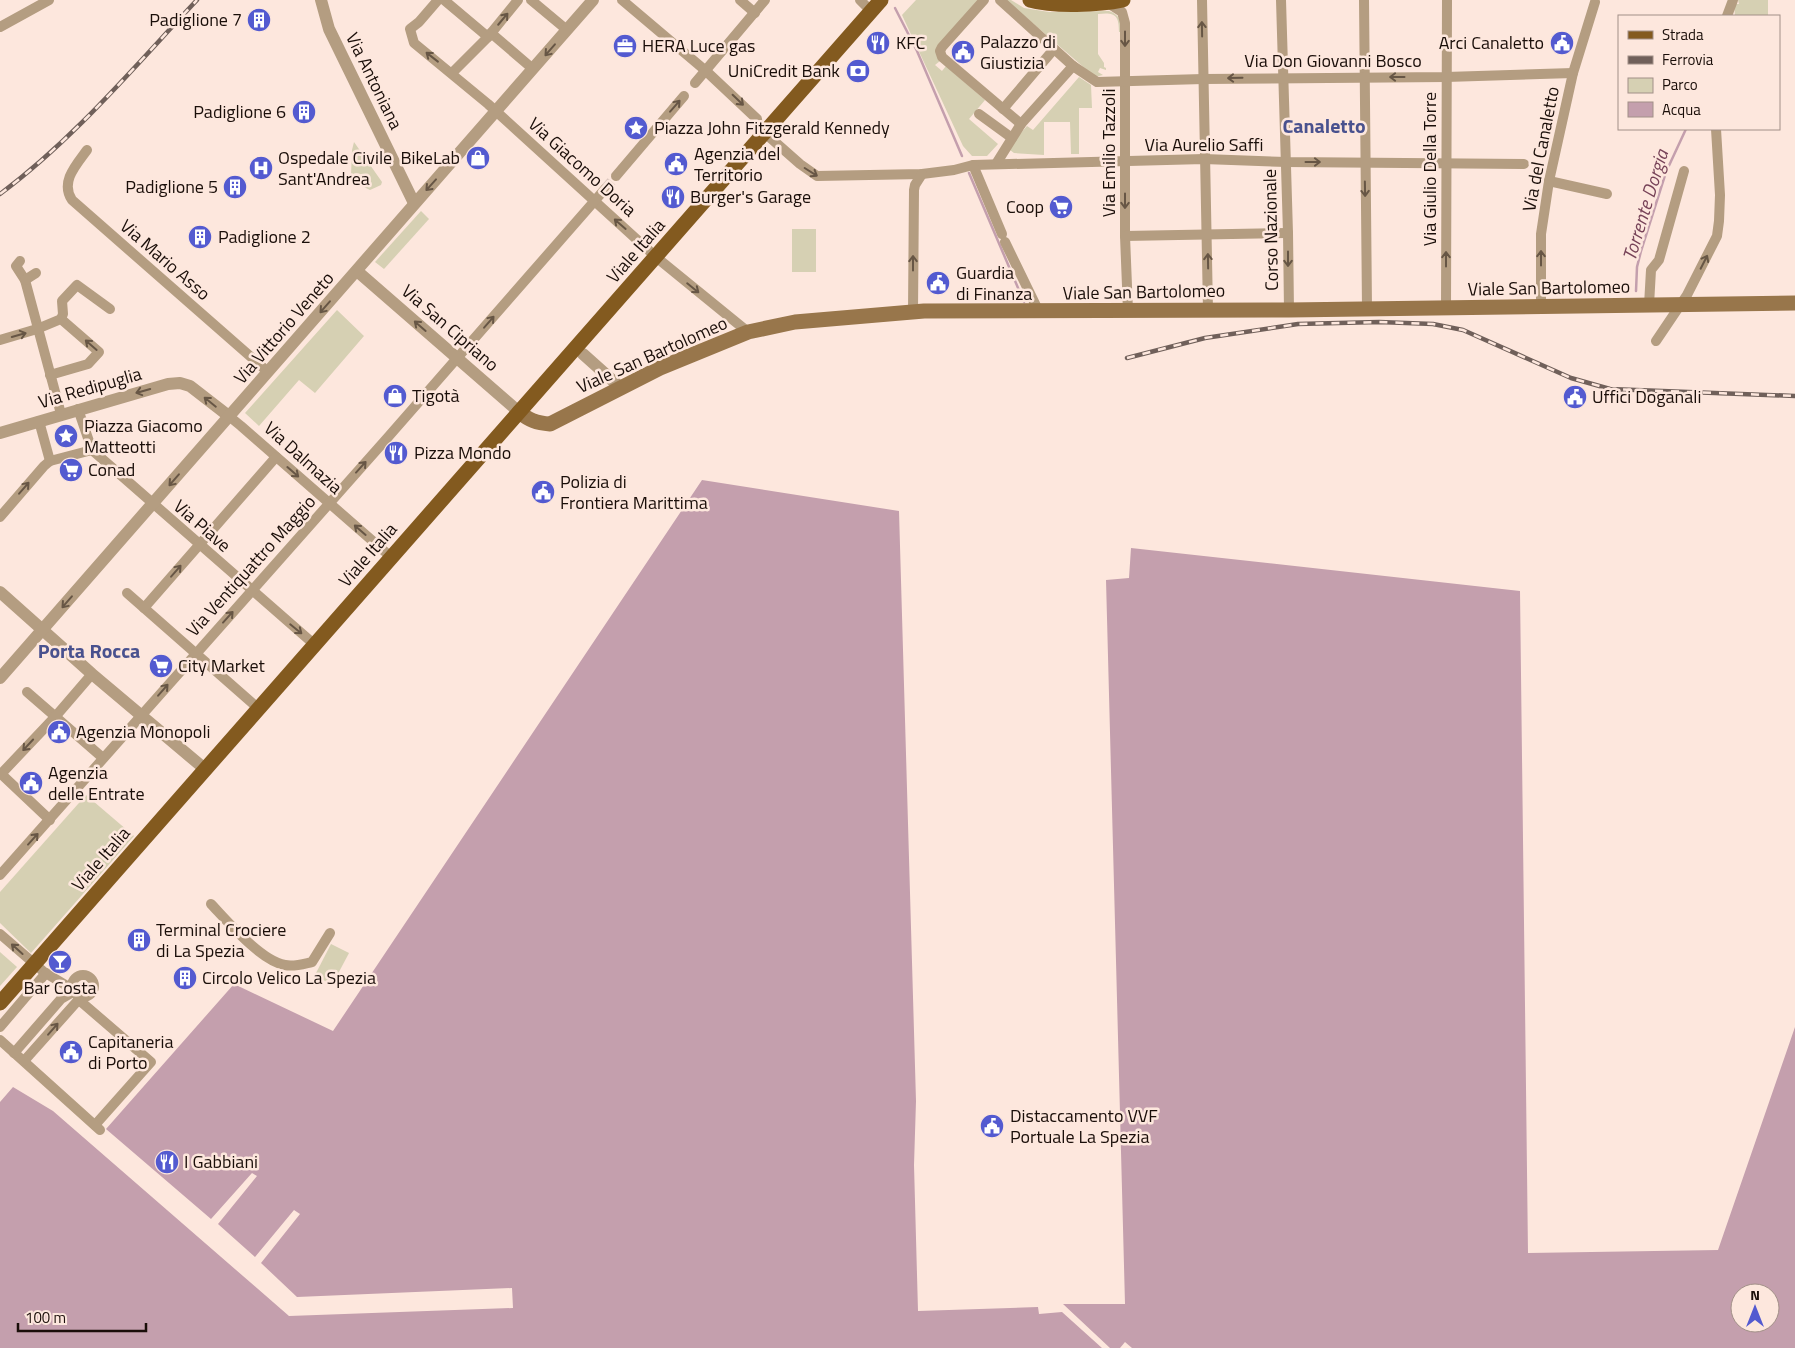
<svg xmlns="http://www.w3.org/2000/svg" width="1795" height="1348" font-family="'Titillium Web',sans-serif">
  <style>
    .green { fill: #d6d0b3 }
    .water { fill: #c49fad; fill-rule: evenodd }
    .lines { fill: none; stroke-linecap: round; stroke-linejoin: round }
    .stream { stroke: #c49fad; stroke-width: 2.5 }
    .minor-tunnel { stroke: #dbc6bd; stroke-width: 10; stroke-dasharray: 10 5; stroke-linecap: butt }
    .minor { stroke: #b49d81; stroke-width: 10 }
    .tertiary { stroke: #b49d81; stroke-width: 12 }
    .secondary { stroke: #98764b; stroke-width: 15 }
    .primary { stroke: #835a1f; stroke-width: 15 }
    .rail-casing { stroke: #70605a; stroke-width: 4.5 }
    .rail { stroke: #fde7dd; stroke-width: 2.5; stroke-dasharray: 8; stroke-linecap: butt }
    .oneway { stroke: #675645 }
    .labels { text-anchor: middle; stroke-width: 5; stroke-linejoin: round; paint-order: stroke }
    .poi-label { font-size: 18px; fill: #1a0e09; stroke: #fde7dd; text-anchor: start }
    .street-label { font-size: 18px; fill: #1a0e09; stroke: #fde7dd }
    .water-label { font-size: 19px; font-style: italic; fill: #774358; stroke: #fde7dd }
    .quarter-label { font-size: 20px; font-weight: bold; fill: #49518e; stroke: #fde7dd }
  </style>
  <rect width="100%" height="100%" fill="#fde7dd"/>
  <g class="green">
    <polygon points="916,0 979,0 940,45 940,61 935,65 942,71 946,66 985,100 969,119 998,144 987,156 972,156 963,146 902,15"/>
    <path d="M1006,0H1011L1024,8L1049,12L1109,11C1120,15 1121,21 1122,32H1119C1119,15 1115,12 1098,14V54L1104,63V67L1106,68V70L1100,68L1098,72L1103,75L1095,77Z"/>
    <polygon points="1738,0 1768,0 1768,16 1735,16 1734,4 1739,4"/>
    <polygon points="1079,77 1091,85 1092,108 1079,108 1079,154 1071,154 1070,122 1044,122 1044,155 1014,153 1010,150 1013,142 1027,126 1033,130"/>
    <path d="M354,142L382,182L381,185L370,190L364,187L365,178C361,173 356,172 351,175L352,150Z"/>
    <polygon points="421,211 429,219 384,269 375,262"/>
    <rect x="792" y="229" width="24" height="43"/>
    <polygon points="337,310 364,336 315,393 299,380 259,426 245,413"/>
    <polygon points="86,795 134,836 31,953 0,923 0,892"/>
    <polygon points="331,944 349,953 332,985 315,975"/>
    <polygon points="0,952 17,967 0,986"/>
  </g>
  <g class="water">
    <polygon points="702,480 899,511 916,1101 914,1165 918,1311 1038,1307 1039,1314 1062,1312 1102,1348 0,1348 0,1102 13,1087 53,1111 289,1316 513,1308 512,1288 297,1297 261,1263 300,1214 294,1210 255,1257 218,1224 257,1176 252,1173 211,1219 106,1129 234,984 333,1031"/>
    <path d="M1131,548L1520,591L1528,1253L1718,1250L1795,1027V1348H1132L1125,1342L1120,1348H1110L1063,1304H1125L1106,580L1129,578ZM1740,1293H1770V1323H1740Z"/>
  </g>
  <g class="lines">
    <g class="stream">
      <polyline points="895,8 917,51 962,156"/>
      <polyline points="969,173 1024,302"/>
      <polyline points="1636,291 1637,267 1641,251 1666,172 1686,129"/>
    </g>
    <polyline class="minor-tunnel" points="605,189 616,176"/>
    <g class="minor">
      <polyline points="438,0 419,22 410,29 414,43 488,104 656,257 748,332"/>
      <polyline points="444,0 488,37"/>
      <polyline points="531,0 567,30"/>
      <polyline points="622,0 706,71 757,119 758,127 800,164 817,176 922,174 954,170 973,165 1204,159 1286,162 1524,164"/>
      <polyline points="740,0 755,13"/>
      <polyline points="860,0 871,11"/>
      <polyline points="984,0 942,47 940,51 942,57 1021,124"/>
      <polyline points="1000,0 1073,66"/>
      <polyline points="1202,0 1208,310"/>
      <polyline points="1281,0 1288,233 1289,310"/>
      <polyline points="1364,0 1367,308"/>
      <polyline points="1108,3 1122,12 1125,23 1125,236 1128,311"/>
      <polyline points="1727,16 1733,0"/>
      <polyline points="0,27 49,0"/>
      <polyline points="491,33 533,69"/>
      <polyline points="452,73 488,37 518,0"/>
      <polyline points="695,83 765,0"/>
      <polyline points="1003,109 1054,49"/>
      <polyline points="979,114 1012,138"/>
      <path d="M87,150C76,165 60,182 72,200L268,372"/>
      <polyline points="996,164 1021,124 1073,66 1097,82 1203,79 1446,77 1573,73"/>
      <polyline points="973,165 1002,234"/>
      <polyline points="616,176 684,96"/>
      <polyline points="1549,181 1607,194"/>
      <polyline points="1125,236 1288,233"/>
      <polyline points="1005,242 1039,312"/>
      <polyline points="20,261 16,266 25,280 61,414"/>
      <polyline points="25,280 36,273"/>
      <polyline points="1649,305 1651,270 1659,260 1684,171"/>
      <polyline points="1541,307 1541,234 1549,181 1573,73 1595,2"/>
      <polyline points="1446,308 1447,0"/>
      <polyline points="913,312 914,190 915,185 922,174"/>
      <polyline points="61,319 63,314 62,301 77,285 110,309"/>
      <polyline points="0,340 37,329 61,319 99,352 88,364 50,375"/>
      <polyline points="1656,341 1687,295 1717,236 1719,221 1720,195 1716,129"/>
      <polyline points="230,417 241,426 391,557"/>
      <polyline points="39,421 50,461 92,450 78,409"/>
      <polyline points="92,450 315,645"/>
      <polyline points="0,517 44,466 50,461"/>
      <polyline points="127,593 259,709"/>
      <polyline points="144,608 276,457"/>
      <polyline points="27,692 103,758"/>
      <polyline points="0,773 50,820"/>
      <polyline points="1,774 55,717 92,674"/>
      <polyline points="0,875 389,436 605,189"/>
      <path d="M211,904C228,922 261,961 285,965C294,967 303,964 312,962L330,933"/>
      <polyline points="0,934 44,972 72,989"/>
      <circle cx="83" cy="986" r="11"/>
      <polyline points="79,1000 151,1062 95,1125"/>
      <polyline points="0,1027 46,973"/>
      <polyline points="0,1040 100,1130"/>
      <polyline points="14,1053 61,999 73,992"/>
      <polyline points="24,1061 81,997"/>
    </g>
    <g class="tertiary">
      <polyline points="321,0 329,29 414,203"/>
      <polyline points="357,271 519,412"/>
      <polyline points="583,354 621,388"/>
      <polyline points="0,433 168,384 180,383 190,386 230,417"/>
      <polyline points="0,592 92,674 206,770"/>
      <polyline points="0,678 593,0"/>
    </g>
    <path class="secondary" d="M519,412C529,420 536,423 550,424L660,368L748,332L795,322L924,311L1289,310L1795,303"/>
    <g class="primary">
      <path d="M1030,0C1054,7 1099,5 1123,0"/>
      <polyline points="0,1003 881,0"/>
    </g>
    <g class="rail-casing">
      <g id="rail">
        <path d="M0,194C74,139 134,67 197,0"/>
        <polyline points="1127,358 1205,338 1298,324 1379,322 1433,324 1463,330 1571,378 1610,389 1795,396"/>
      </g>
    </g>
    <use href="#rail" class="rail"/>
  </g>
  <defs><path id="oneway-shaft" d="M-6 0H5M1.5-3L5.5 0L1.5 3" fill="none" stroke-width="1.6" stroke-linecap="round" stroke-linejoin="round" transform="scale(1.25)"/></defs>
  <g class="oneway">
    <use href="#oneway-shaft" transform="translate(503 19) rotate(-50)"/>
    <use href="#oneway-shaft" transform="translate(1202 29) rotate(-91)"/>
    <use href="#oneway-shaft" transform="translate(1125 39) rotate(90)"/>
    <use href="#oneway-shaft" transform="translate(550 50) rotate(131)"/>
    <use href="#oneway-shaft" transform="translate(432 57) rotate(-142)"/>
    <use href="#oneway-shaft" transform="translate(1397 77) rotate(180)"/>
    <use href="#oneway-shaft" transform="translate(1235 78) rotate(179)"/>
    <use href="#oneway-shaft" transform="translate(738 100) rotate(44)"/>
    <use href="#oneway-shaft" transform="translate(675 106) rotate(-49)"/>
    <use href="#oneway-shaft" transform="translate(1313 162)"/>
    <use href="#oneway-shaft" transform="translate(811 172) rotate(32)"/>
    <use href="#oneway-shaft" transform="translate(431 185) rotate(132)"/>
    <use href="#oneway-shaft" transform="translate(1365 189) rotate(89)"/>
    <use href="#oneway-shaft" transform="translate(1125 201) rotate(90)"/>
    <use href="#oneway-shaft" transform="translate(620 224) rotate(-139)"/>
    <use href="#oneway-shaft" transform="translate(1541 258) rotate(-90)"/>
    <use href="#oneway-shaft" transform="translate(1288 259) rotate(90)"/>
    <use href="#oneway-shaft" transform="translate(1446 259) rotate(-90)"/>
    <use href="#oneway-shaft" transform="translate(1208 261) rotate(-91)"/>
    <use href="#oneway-shaft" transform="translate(1704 262) rotate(-63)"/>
    <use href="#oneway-shaft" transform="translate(913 263) rotate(-90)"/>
    <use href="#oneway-shaft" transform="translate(693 288) rotate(39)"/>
    <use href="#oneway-shaft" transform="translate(325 307) rotate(131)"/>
    <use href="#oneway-shaft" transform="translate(489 322) rotate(-49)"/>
    <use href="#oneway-shaft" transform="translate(420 326) rotate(-139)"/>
    <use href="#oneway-shaft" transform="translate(19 335) rotate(-16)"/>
    <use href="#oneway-shaft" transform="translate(91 345) rotate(-139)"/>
    <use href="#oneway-shaft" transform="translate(143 391) rotate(164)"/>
    <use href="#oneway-shaft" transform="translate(210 402) rotate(-141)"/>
    <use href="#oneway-shaft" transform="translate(361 467) rotate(-48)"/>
    <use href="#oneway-shaft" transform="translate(293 472) rotate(41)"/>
    <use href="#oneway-shaft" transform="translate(174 480) rotate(131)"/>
    <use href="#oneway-shaft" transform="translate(24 488) rotate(-49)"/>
    <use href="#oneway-shaft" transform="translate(360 530) rotate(-139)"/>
    <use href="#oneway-shaft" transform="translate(176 571) rotate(-49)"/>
    <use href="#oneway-shaft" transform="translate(67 602) rotate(131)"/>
    <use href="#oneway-shaft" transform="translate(228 617) rotate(-48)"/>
    <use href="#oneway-shaft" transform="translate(296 629) rotate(39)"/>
    <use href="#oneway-shaft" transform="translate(163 690) rotate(-49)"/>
    <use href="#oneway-shaft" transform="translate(28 745) rotate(133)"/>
    <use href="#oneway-shaft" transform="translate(33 839) rotate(-48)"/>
    <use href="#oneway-shaft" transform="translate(17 949) rotate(-138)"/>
    <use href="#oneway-shaft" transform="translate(53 1029) rotate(-49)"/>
  </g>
  <defs>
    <g id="building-disc" transform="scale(1.25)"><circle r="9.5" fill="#535ad0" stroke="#fde7dd"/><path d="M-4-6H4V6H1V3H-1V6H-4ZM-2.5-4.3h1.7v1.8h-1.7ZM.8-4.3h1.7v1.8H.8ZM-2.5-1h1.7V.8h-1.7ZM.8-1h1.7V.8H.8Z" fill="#fff"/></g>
    <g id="restaurant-disc" transform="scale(1.25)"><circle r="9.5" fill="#535ad0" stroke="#fde7dd"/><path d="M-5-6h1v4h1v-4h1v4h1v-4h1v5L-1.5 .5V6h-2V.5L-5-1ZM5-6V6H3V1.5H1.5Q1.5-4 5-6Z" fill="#fff"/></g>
    <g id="civic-disc" transform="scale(1.25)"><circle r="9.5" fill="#535ad0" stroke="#fde7dd"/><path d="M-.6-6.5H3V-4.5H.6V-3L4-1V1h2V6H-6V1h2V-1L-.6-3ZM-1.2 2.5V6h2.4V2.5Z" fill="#fff"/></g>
    <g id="office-disc" transform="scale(1.25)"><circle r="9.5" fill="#535ad0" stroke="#fde7dd"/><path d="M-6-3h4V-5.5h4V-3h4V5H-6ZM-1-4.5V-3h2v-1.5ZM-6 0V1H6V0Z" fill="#fff"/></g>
    <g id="bank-disc" transform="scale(1.25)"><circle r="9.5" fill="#535ad0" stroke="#fde7dd"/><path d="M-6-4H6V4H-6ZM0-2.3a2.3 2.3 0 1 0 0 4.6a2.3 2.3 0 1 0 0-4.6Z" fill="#fff"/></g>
    <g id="sight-disc" transform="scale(1.25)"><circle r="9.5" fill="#535ad0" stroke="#fde7dd"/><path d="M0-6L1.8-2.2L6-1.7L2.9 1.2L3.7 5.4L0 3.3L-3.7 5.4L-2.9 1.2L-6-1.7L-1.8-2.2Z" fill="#fff"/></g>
    <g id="shop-disc" transform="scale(1.25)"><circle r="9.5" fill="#535ad0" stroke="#fde7dd"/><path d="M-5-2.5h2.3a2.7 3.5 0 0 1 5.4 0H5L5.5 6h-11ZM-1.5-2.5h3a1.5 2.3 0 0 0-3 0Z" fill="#fff"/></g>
    <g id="hospital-disc" transform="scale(1.25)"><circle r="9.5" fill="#535ad0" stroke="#fde7dd"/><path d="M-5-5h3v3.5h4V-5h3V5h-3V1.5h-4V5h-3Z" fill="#fff"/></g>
    <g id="supermarket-disc" transform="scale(1.25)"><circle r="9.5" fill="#535ad0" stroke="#fde7dd"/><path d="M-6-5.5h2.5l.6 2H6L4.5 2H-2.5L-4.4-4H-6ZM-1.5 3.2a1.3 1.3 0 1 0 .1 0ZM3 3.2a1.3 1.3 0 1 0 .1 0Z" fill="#fff"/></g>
    <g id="bar-disc" transform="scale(1.25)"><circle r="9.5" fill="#535ad0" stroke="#fde7dd"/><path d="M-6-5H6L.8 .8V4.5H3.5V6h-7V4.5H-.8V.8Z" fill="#fff"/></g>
  </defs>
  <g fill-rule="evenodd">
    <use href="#building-disc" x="259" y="20"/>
    <use href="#restaurant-disc" x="878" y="43"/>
    <use href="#civic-disc" x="1562" y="43"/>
    <use href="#office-disc" x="625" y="46"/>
    <use href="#civic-disc" x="963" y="52"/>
    <use href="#bank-disc" x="858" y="71"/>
    <use href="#building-disc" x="304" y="112"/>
    <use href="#sight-disc" x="636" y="128"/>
    <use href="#shop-disc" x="478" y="158"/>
    <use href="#civic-disc" x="676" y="164"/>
    <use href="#hospital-disc" x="261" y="168"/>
    <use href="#building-disc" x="235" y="187"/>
    <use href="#restaurant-disc" x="673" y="197"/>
    <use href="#supermarket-disc" x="1061" y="207"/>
    <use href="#building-disc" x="200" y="237"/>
    <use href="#civic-disc" x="938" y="283"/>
    <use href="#shop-disc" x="395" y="396"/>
    <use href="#civic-disc" x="1575" y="397"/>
    <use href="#sight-disc" x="66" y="436"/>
    <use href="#restaurant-disc" x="396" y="453"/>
    <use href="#supermarket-disc" x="71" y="470"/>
    <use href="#civic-disc" x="543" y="492"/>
    <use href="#supermarket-disc" x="161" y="666"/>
    <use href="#civic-disc" x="59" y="732"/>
    <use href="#civic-disc" x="31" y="783"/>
    <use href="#building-disc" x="139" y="940"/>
    <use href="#bar-disc" x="60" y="962"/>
    <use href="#building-disc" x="185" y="978"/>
    <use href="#civic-disc" x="71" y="1052"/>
    <use href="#civic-disc" x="992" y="1126"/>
    <use href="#restaurant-disc" x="167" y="1162"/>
  </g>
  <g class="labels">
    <g class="poi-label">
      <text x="242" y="26" text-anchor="end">Padiglione 7</text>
      <text x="980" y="48">Palazzo di<tspan x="980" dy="21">Giustizia</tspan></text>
      <text x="896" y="49">KFC</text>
      <text x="1544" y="49" text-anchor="end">Arci Canaletto</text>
      <text x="642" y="52">HERA Luce gas</text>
      <text x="840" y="77" text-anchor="end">UniCredit Bank</text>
      <text x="286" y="118" text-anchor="end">Padiglione 6</text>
      <text x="654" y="134">Piazza John Fitzgerald Kennedy</text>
      <text x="694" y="160">Agenzia del<tspan x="694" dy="21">Territorio</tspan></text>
      <text x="278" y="164">Ospedale Civile<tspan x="278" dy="21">Sant'Andrea</tspan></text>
      <text x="460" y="164" text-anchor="end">BikeLab</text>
      <text x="218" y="193" text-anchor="end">Padiglione 5</text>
      <text x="690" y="203">Burger's Garage</text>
      <text x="1044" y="213" text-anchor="end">Coop</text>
      <text x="218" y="243">Padiglione 2</text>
      <text x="956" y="279">Guardia<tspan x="956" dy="21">di Finanza</tspan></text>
      <text x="412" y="402">Tigotà</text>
      <text x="1592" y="403">Uffici Doganali</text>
      <text x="84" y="432">Piazza Giacomo<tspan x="84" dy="21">Matteotti</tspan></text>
      <text x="414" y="459">Pizza Mondo</text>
      <text x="88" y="476">Conad</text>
      <text x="560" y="488">Polizia di<tspan x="560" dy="21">Frontiera Marittima</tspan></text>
      <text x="178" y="672">City Market</text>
      <text x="76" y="738">Agenzia Monopoli</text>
      <text x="48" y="779">Agenzia<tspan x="48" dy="21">delle Entrate</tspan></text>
      <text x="156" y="936">Terminal Crociere<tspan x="156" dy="21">di La Spezia</tspan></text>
      <text x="202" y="984">Circolo Velico La Spezia</text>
      <text x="60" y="994" text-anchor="middle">Bar Costa</text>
      <text x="88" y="1048">Capitaneria<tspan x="88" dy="21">di Porto</tspan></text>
      <text x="1010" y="1122">Distaccamento VVF<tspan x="1010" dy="21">Portuale La Spezia</tspan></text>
      <text x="184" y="1168">I Gabbiani</text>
    </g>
    <g class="street-label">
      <text x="1333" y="67">Via Don Giovanni Bosco</text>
      <text transform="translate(374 81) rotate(64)" y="6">Via Antoniana</text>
      <text x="1204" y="151">Via Aurelio Saffi</text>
      <text transform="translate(1541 149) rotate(-79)" y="6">Via del Canaletto</text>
      <text transform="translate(1109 153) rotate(-90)" y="6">Via Emilio Tazzoli</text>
      <text transform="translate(582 167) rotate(42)" y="6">Via Giacomo Doria</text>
      <text transform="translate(1430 169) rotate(-90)" y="6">Via Giulio Della Torre</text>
      <text transform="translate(1271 230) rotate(-91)" y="6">Corso Nazionale</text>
      <text transform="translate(636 251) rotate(-49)" y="6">Viale Italia</text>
      <text transform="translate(165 260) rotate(41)" y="6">Via Mario Asso</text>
      <text transform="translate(1549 288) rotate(-1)" y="6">Viale San Bartolomeo</text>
      <text transform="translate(1144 292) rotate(-1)" y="6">Viale San Bartolomeo</text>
      <text transform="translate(284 328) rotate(-49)" y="6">Via Vittorio Veneto</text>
      <text transform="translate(450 328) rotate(41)" y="6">Via San Cipriano</text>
      <text transform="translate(652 355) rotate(-24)" y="6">Viale San Bartolomeo</text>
      <text transform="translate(90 388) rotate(-16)" y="6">Via Redipuglia</text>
      <text transform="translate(303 458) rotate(42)" y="6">Via Dalmazia</text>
      <text transform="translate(202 526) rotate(41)" y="6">Via Piave</text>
      <text transform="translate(368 555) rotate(-49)" y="6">Viale Italia</text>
      <text transform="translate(251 566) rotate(-48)" y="6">Via Ventiquattro Maggio</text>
      <text transform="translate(101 859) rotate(-49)" y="6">Viale Italia</text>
    </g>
    <g class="water-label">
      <text transform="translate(1645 205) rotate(-73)" y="7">Torrente Dorgia</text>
    </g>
    <g class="quarter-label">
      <text x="1324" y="133">Canaletto</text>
      <text x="89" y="658">Porta Rocca</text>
    </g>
  </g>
  <rect x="1618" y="15" width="162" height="115" fill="#fde7dd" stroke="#a29088"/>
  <rect x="1628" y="31" width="25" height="8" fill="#835a1f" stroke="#a29088"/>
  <text x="1662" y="40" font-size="15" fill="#1a0e09">Strada</text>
  <rect x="1628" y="56" width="25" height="8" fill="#70605a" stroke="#a29088"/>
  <text x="1662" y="65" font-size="15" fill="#1a0e09">Ferrovia</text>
  <rect x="1628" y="78" width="25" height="15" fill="#d6d0b3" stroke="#a29088"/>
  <text x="1662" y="90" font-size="15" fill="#1a0e09">Parco</text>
  <rect x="1628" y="102" width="25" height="15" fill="#c49fad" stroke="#a29088"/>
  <text x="1662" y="115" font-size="15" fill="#1a0e09">Acqua</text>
  <g transform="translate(1755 1308)"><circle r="24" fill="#fde7dd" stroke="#a29088"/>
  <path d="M0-4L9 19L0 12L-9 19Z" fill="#535ad0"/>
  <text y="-8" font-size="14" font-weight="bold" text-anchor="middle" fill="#1a0e09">N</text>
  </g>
  <path d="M18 1323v8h128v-8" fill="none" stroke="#1a0e09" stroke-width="2.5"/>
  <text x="25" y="1323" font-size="15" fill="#1a0e09" stroke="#fde7dd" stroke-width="4" paint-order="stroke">100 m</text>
</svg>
